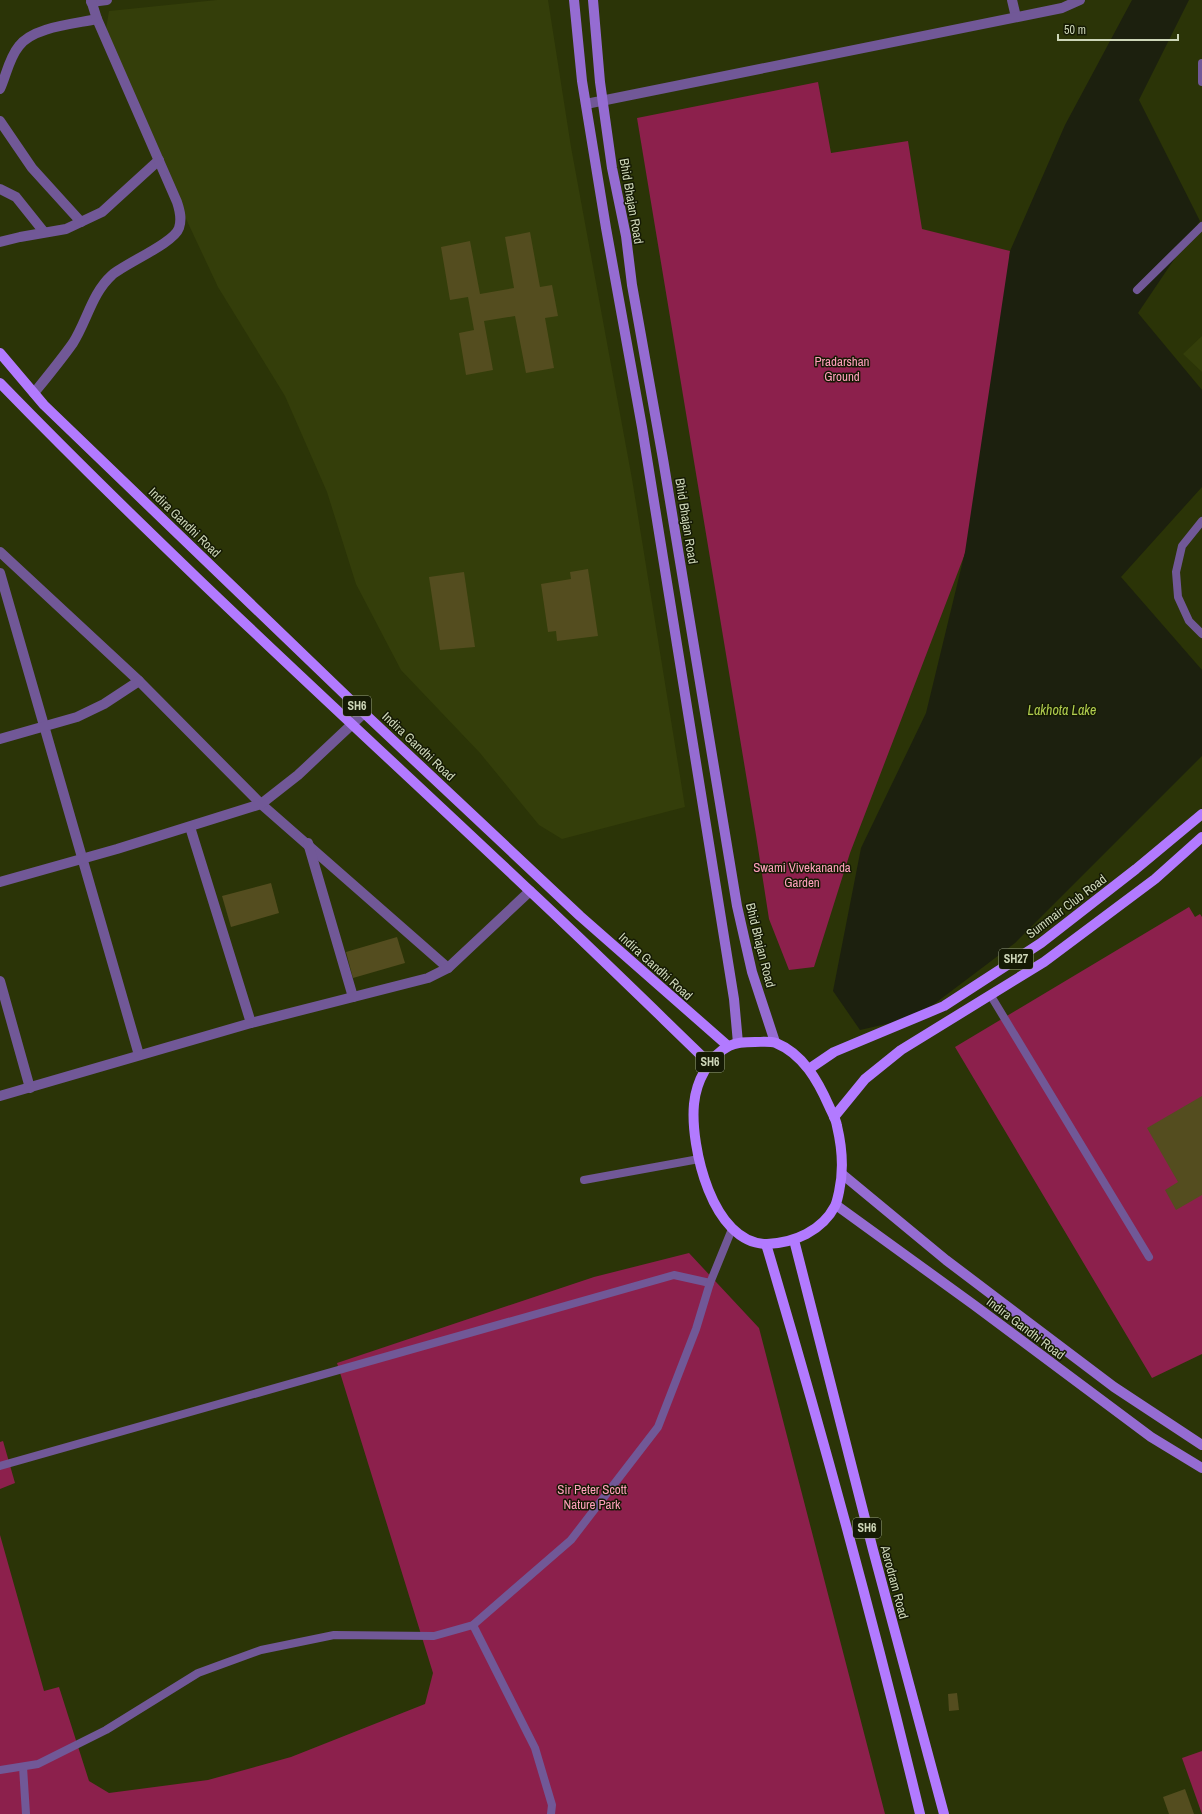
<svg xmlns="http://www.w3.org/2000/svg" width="1202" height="1814" font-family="'Archivo Narrow',sans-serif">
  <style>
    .built { fill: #343e0a }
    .green { fill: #8c204c }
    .water { fill: #1c200e }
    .building { fill: #544d1f }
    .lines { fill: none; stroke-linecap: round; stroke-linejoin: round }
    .lane { stroke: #715897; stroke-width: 8 }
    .street { stroke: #715897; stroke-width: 10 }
    .secondary { stroke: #956cd2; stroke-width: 10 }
    .primary { stroke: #b27aff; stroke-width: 10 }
    .labels { text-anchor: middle; stroke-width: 3; stroke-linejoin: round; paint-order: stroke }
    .shield { fill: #151a04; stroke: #969e82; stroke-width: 1 }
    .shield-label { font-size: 12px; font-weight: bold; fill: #cdd6b8 }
    .street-label { font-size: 13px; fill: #cdd6b8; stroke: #151a04 }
    .park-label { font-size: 13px; fill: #ffa0bc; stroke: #151a04 }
    .water-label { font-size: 14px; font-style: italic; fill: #b1cd4e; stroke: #151a04 }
  </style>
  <rect width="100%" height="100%" fill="#2b3407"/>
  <g class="built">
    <polygon points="217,0 548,0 571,147 632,479 685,807 562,839 539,825 480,753 401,670 356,584 327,492 285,396 218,287 172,189 106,29 109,11"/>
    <polygon points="1202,336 1202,372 1183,354"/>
  </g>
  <g class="green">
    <polygon points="818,82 831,153 908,141 922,229 1010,251 1000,408 966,551 850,853 814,967 789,970 769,919 756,835 637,118"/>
    <polygon points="1189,907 1195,917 1200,914 1202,917 1202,1354 1152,1378 955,1047"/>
    <polygon points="689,1253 759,1328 885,1814 0,1814 0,1535 44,1691 59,1687 89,1781 109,1793 208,1780 291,1757 425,1704 433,1673 337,1363 594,1277"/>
    <polygon points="3,1441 15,1483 0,1489 0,1442"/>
    <polygon points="1202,1751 1202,1814 1182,1758"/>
  </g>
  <polygon class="water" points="1132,0 1189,0 1139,100 1200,221 1138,313 1202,390 1202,487 1121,577 1202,670 1202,756 1015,943 917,1017 860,1030 833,991 861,848 926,713 965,552 1010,251 1065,125"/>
  <g class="building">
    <polygon points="530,232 540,287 552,285 558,316 545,318 554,368 526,373 515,316 484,321 493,370 466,375 459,333 474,330 468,297 450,300 441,247 470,241 480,294 514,288 505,237"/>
    <polygon points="588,569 598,636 557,641 556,631 548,632 541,584 571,579 570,572"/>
    <polygon points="464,572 475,647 440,650 429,577"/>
    <polygon points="271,883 279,913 231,927 222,896"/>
    <polygon points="397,937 405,963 353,978 346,952"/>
    <polygon points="1202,1096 1202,1195 1176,1210 1165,1190 1178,1182 1147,1128"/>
    <polygon points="957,1693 959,1710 949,1711 948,1694"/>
    <polygon points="1185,1789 1194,1814 1169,1814 1163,1797"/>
  </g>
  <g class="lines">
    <g class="lane">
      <polyline points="1202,63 1202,82"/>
      <polyline points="1137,290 1202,226"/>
      <polyline points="1202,521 1182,546 1176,572 1178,597 1189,621 1202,634"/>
      <polyline points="991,996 1149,1257"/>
      <polyline points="584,1180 699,1159"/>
      <polyline points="0,1466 674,1275 710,1283"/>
      <polyline points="473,1625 535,1748 552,1805 551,1814"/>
      <polyline points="23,1767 26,1814"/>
      <polyline points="0,1770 38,1764 106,1730 198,1673 261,1650 334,1635 434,1636 473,1625 571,1540 658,1427 696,1329 710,1283 732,1229"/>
    </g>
    <g class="street">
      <polyline points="1012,0 1016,17"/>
      <polyline points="91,2 107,0"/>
      <path d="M0,89C6,76 9,58 19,46C33,27 74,24 97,19"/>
      <polyline points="586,104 1062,8 1080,0"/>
      <polyline points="0,121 32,168 81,222"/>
      <polyline points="0,189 16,197 44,232"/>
      <polyline points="0,242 20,237 66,229 102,212 159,160"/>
      <path d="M34,393C47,377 61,360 73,343C87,321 92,293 112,275C126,263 174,243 179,228C182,219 180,211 177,202L97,19L91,0"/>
      <polyline points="0,552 139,681 261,804 448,968"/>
      <polyline points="0,573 139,1055"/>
      <polyline points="0,739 77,717 104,704 139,681"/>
      <polyline points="190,827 251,1023"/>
      <polyline points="308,843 353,997"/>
      <polyline points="0,882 117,849 261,804 298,775 364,713"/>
      <polyline points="0,981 30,1088"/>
      <polyline points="0,1096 251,1023 428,978 448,968 530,891"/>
    </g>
    <g class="secondary">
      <polyline points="574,0 582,81 606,228 642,427 734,999 738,1043"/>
      <polyline points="593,0 600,82 612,168 626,236 632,285 663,459 737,906 752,972 775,1042"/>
      <polyline points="842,1174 946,1260 1114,1387 1202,1445"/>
      <polyline points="836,1205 974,1305 1151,1437 1202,1468"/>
    </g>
    <g class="primary">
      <polyline points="0,353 44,405 364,713 580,916 728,1046"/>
      <path d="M0,383C171,559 353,724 531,892C591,948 650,1006 709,1063"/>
      <path d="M755,1042C762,1042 770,1041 776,1043C803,1054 818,1081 829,1106C832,1113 836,1119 837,1126C842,1147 844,1170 839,1192C838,1196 837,1202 835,1206C822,1231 794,1243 767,1244C712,1244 690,1146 694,1104C696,1082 709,1056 729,1046C737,1042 746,1042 755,1042Z"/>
      <polyline points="809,1069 834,1052 944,1006 1041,943 1136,869 1202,814"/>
      <polyline points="834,1117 865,1079 901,1050 1044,962 1155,879 1202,837"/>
      <polyline points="794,1240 873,1550 944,1814"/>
      <path d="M766,1244C822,1432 874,1623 920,1814"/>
    </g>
  </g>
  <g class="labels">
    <g class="shield">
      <rect x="343" y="696" width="28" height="20" rx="3"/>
      <rect x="999" y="949" width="34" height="20" rx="3"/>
      <rect x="696" y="1052" width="28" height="20" rx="3"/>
      <rect x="853" y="1518" width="28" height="20" rx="3"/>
    </g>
    <g class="shield-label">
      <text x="357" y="710">SH6</text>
      <text x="1016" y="963">SH27</text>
      <text x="710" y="1066">SH6</text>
      <text x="867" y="1532">SH6</text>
    </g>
    <g class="street-label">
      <text transform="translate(632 201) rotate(80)" y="5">Bhid Bhajan Road</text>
      <text transform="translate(687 521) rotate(81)" y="5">Bhid Bhajan Road</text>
      <text transform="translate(185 522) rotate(44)" y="5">Indira Gandhi Road</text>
      <text transform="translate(419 746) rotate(43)" y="5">Indira Gandhi Road</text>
      <text transform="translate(1066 906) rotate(-37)" y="5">Summair Club Road</text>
      <text transform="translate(761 945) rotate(76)" y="5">Bhid Bhajan Road</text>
      <text transform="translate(656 966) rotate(42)" y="5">Indira Gandhi Road</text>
      <text transform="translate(1026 1328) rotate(37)" y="5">Indira Gandhi Road</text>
      <text transform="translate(895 1582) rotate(75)" y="5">Aerodram Road</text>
    </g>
    <g class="park-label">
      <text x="842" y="366">Pradarshan<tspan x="842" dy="15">Ground</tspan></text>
      <text x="802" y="872">Swami Vivekananda<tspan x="802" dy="15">Garden</tspan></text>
      <text x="592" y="1494">Sir Peter Scott<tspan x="592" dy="15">Nature Park</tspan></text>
    </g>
    <g class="water-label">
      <text x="1062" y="715">Lakhota Lake</text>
    </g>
  </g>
  <path d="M1058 34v6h120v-6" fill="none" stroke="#cdd6b8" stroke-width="2"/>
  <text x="1064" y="34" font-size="12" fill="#cdd6b8" stroke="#151a04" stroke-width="3" paint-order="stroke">50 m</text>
</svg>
